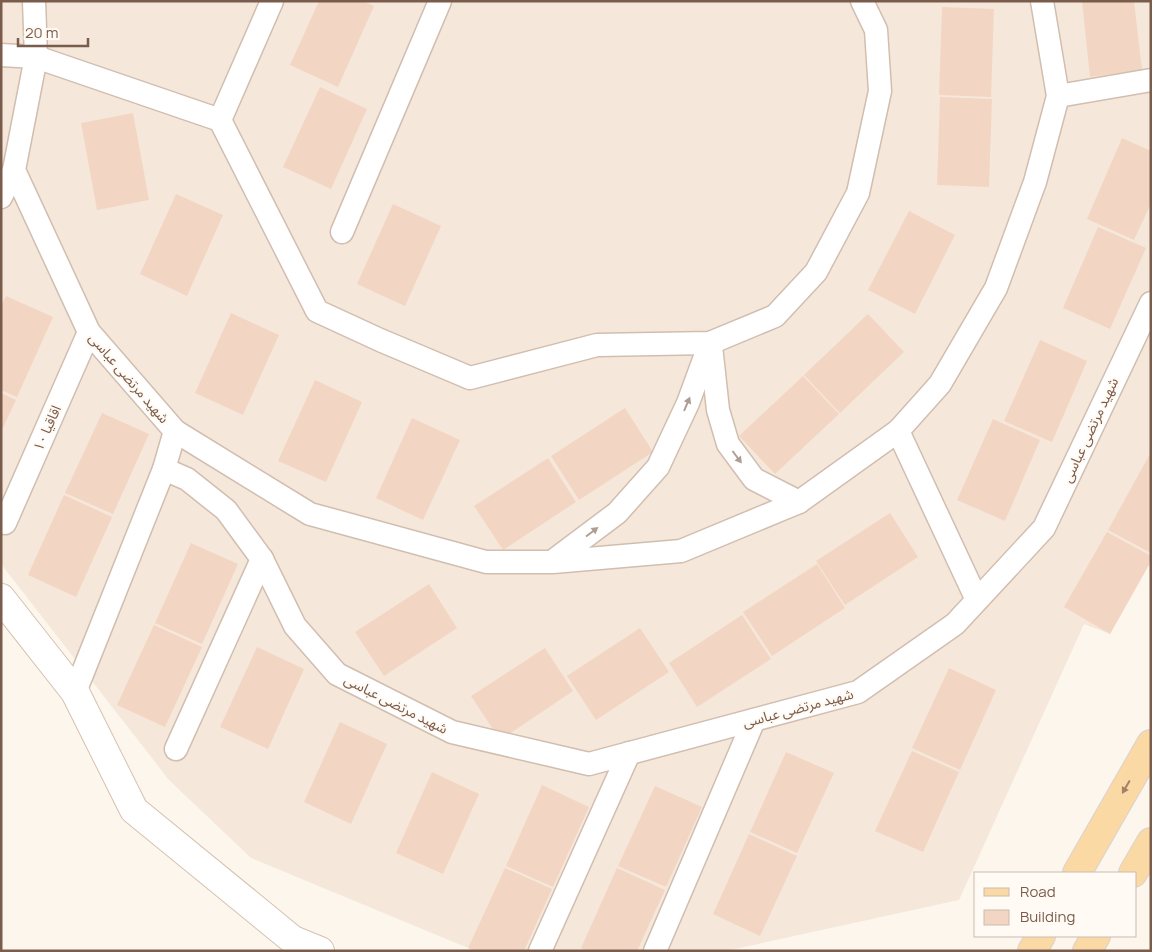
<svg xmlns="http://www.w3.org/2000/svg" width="1152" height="952" font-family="Manrope,'Noto Sans Arabic',sans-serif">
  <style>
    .residential { fill: #f5e8da }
    .building { fill: #f3d5c3 }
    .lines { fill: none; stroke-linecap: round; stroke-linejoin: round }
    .street-casing { stroke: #d1beb0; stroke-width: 25 }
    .secondary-casing { stroke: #d6c0b0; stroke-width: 30 }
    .primary-casing { stroke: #dad1cd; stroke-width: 30 }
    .street { stroke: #fff; stroke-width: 22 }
    .secondary { stroke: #fff; stroke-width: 28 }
    .primary { stroke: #fbd9a5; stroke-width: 28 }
    .oneway { fill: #af9d94 }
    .oneway2 { fill: #a18267 }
    .labels { text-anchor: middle; stroke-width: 4; stroke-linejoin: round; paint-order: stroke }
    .street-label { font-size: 14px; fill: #7a5c4d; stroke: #fffaf3 }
  </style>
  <rect width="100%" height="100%" fill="#fdf6ec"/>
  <polygon class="residential" points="1,1 1151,1 1151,562 1110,634 1084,624 959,900 726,951 529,951 468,948 251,858 169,780 1,564"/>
  <g class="building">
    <polygon points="319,1 363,1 374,6 338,87 290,65"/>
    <polygon points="1082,1 1134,1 1142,70 1090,77"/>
    <polygon points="942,7 994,9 991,97 939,95"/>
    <polygon points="320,87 367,109 331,189 283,167"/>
    <polygon points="940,97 992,99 989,187 937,185"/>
    <polygon points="133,113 149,200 97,210 81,123"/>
    <polygon points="1122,138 1151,151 1151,203 1134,240 1087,219"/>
    <polygon points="176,194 223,215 187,296 140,274"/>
    <polygon points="393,204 441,226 405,306 357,284"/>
    <polygon points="909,211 955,235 915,314 868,290"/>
    <polygon points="1098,227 1146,248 1110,329 1063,308"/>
    <polygon points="6,296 53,317 17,397 1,390 1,306"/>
    <polygon points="231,313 279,335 243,415 195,393"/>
    <polygon points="868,314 904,352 840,413 804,375"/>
    <polygon points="1040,340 1087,361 1052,442 1004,421"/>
    <polygon points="803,376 839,414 775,474 739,436"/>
    <polygon points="315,380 362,402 326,482 278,461"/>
    <polygon points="1,393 16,400 1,432"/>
    <polygon points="625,408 653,452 579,500 551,456"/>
    <polygon points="102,413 149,434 113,514 65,493"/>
    <polygon points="412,418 460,440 423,520 376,498"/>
    <polygon points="993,419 1040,440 1005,521 957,500"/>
    <polygon points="1151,452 1151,553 1108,530"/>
    <polygon points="548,458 576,502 503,550 474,506"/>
    <polygon points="64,495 112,517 76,597 28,575"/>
    <polygon points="890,513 918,557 845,605 816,561"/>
    <polygon points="1107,532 1151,556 1151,561 1110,634 1064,607"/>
    <polygon points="191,543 238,564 202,644 155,623"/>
    <polygon points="817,564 845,608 772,656 743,612"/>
    <polygon points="429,584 457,628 384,676 355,632"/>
    <polygon points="742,615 771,659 697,707 669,663"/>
    <polygon points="154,625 202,647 165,727 117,705"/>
    <polygon points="640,628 669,672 596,720 567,676"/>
    <polygon points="257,647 304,669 268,749 220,727"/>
    <polygon points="545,648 573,691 500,740 471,696"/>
    <polygon points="949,668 996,690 960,770 912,748"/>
    <polygon points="340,722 387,744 351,824 304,802"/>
    <polygon points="912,751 959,772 923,852 875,831"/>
    <polygon points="786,752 834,773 797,853 750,832"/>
    <polygon points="432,772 479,794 443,874 396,853"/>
    <polygon points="542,785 589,807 553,887 506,866"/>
    <polygon points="655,786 702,807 666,887 618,866"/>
    <polygon points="749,834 797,856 760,936 713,914"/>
    <polygon points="505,868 552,889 524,951 474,951 468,948"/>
    <polygon points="617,868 665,890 637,951 587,951 581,948"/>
  </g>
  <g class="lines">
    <g class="street-casing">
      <g id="street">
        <polyline points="34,1 36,57 14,170 89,332 175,431 164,469 187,479 226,510 262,559 295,626 337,674 452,732 589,764 858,692 955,624 1044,528 1151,303"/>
        <polyline points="1,55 36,57 220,120 317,311 380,340 470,378 597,345 710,343 775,316 816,272 858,193 880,91 876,30 862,1"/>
        <polyline points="1058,96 1151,80"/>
        <polyline points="220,120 272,1"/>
        <polyline points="1,197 14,170"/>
        <polyline points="342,232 440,1"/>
        <polyline points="711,346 718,410 728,444 754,479 799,502"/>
        <polyline points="175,431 310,514 486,562 553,562 681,551 799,502 898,431 940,384 996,288 1035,182 1058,96 1042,1"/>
        <polyline points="898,431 977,600"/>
        <polyline points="5,523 89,332"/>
        <polyline points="553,561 617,513 658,467 688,403 710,343"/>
        <polyline points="75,692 164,469"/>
        <polyline points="176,749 262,559"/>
        <polyline points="540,951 629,753"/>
        <polyline points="655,951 754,720"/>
      </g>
    </g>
    <g class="secondary-casing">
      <polyline id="secondary" points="1,598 75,692 134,810 293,940 320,951"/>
    </g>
    <g class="primary-casing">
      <g id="primary">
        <polyline points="1077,873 1151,744"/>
        <polyline points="1133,873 1151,842"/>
        <polyline points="1032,951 1041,936"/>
        <polyline points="1087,951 1096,936"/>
      </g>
    </g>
    <use href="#street" class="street"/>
    <use href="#secondary" class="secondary"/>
    <use href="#primary" class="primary"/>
  </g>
  <defs><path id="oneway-solid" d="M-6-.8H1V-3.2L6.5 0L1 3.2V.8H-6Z" transform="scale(1.25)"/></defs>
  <g class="oneway">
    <use href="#oneway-solid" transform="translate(687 404) rotate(-67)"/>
    <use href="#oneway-solid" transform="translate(737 457) rotate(53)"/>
    <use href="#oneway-solid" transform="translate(592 532) rotate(-37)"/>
  </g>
  <use class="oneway2" href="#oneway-solid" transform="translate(1126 787) rotate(120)"/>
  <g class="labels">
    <g class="street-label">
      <text transform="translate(129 378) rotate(49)" y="5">شهید مرتضی عباسی</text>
      <text transform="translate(47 428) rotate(-66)" y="5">اقاقیا ۱۰</text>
      <text transform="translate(1090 430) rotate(-65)" y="5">شهید مرتضی عباسی</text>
      <text transform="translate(396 704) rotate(27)" y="5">شهید مرتضی عباسی</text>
      <text transform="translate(798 708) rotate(-15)" y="5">شهید مرتضی عباسی</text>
    </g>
  </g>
  <rect width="1152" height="952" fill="none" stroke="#7a5c4d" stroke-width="5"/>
  <rect x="974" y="872" width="162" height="65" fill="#fffaf3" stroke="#cabbb1"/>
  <rect x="984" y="888" width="25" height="8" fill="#fbd9a5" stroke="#cabbb1"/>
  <text x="1020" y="897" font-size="15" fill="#7a5c4d">Road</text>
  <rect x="984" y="910" width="25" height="15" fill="#f3d5c3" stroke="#cabbb1"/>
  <text x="1020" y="922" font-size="15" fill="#7a5c4d">Building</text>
  <path d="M18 38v8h70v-8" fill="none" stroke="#7a5c4d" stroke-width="2.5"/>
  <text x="25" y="38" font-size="15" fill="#7a5c4d" stroke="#fffaf3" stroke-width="4" paint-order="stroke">20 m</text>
</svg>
